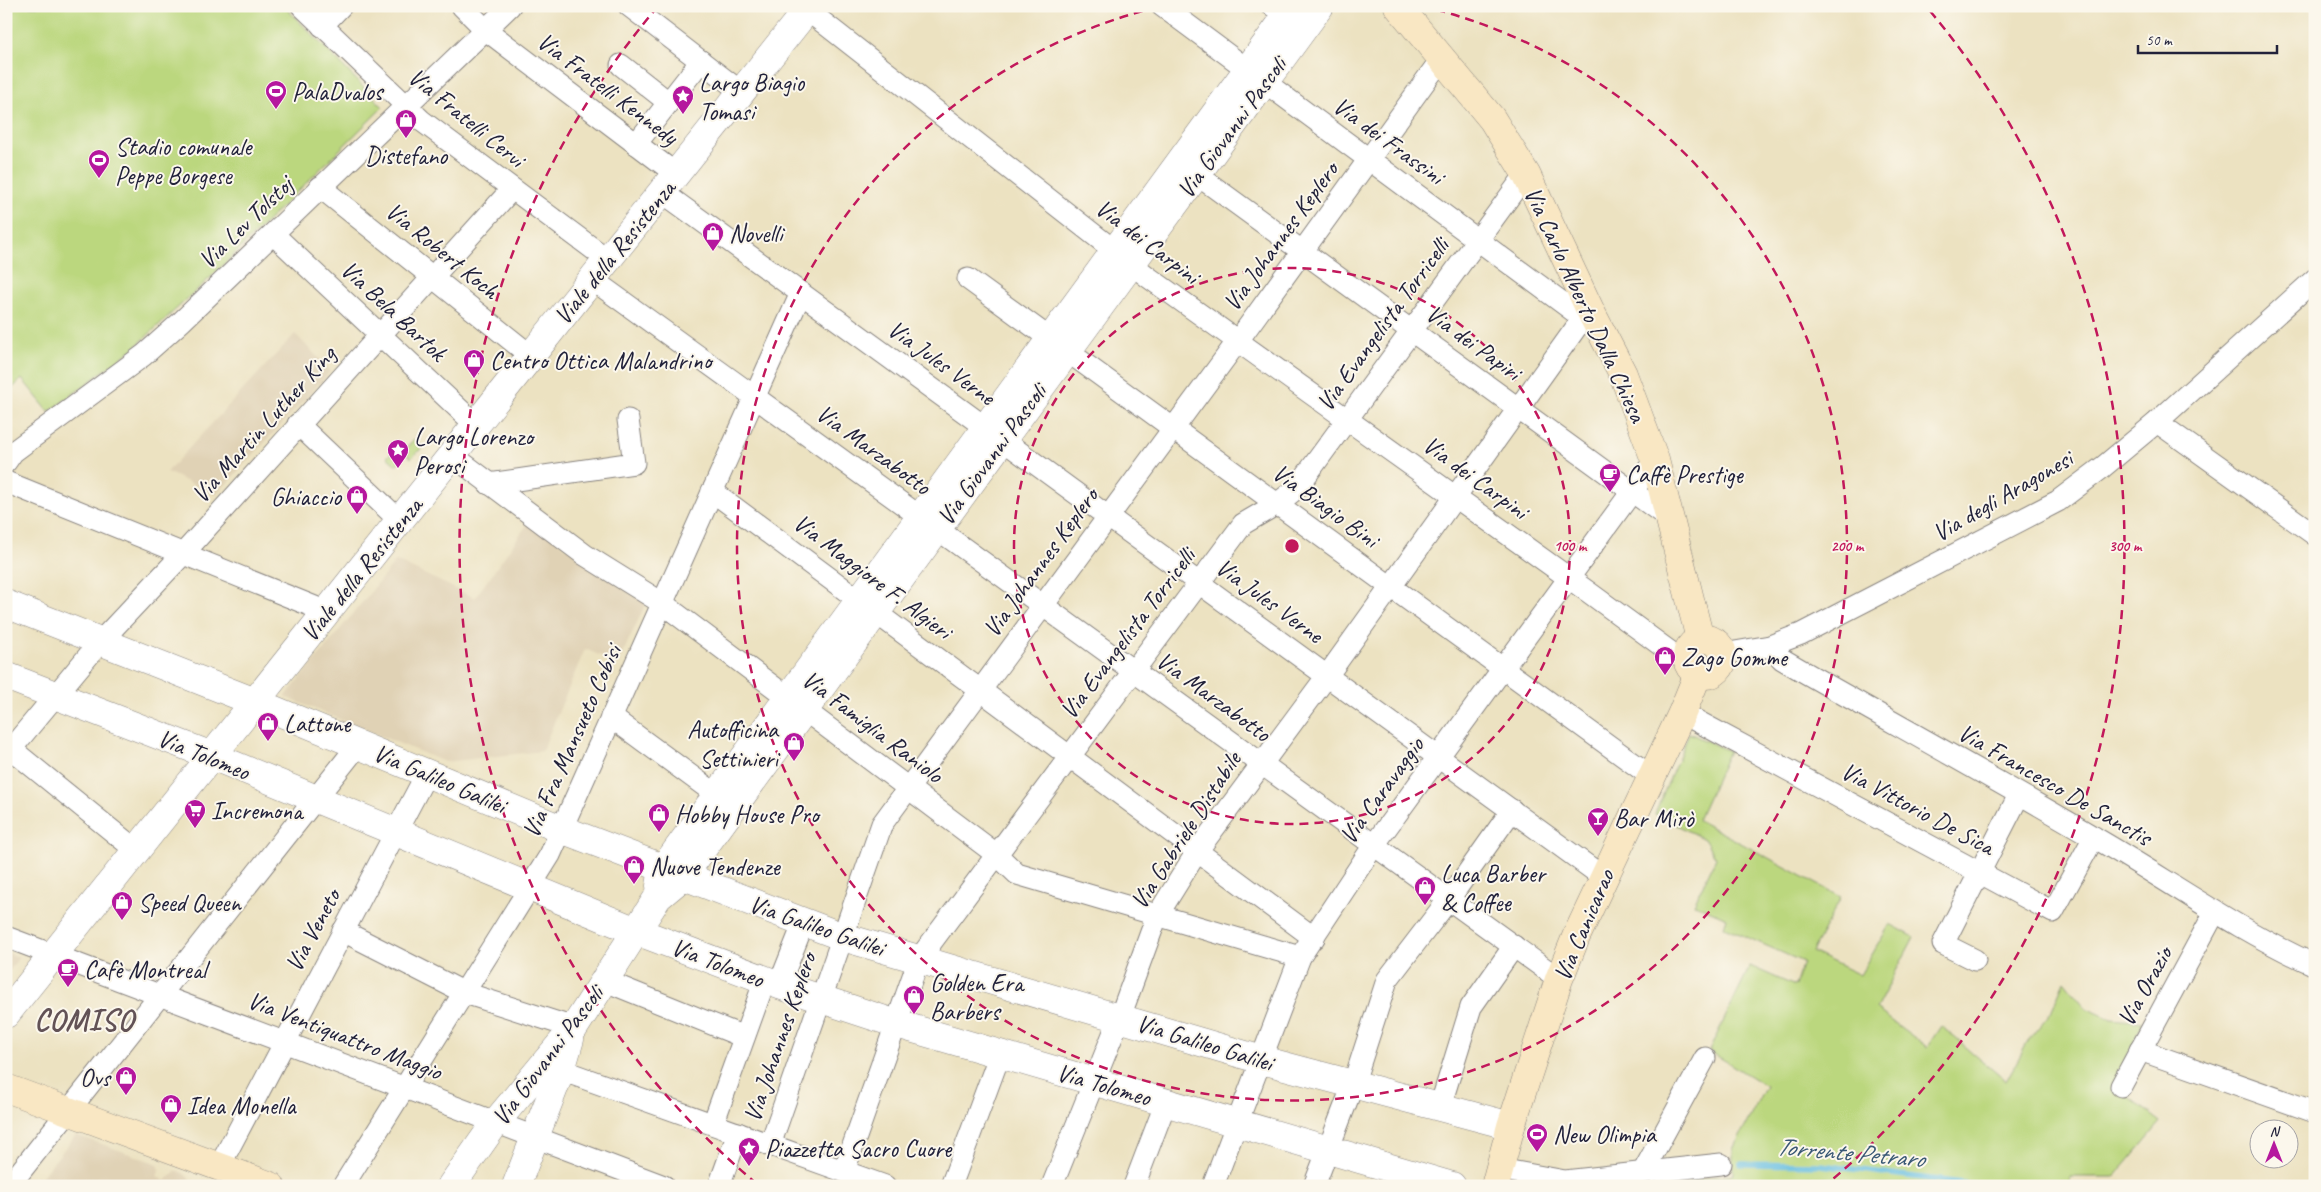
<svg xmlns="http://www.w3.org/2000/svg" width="2321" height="1192" font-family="Caveat,sans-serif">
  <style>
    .built { fill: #e0d2b5 }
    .green { fill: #bbd77e; stroke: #6e7c5c }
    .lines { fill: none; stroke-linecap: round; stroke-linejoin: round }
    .stream { stroke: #64bde1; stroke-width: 5.5 }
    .minor-casing { stroke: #87827e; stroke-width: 23 }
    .tertiary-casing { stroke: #87827e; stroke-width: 29 }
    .secondary-casing { stroke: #87827e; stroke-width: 29 }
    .minor { stroke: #fff; stroke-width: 21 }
    .tertiary { stroke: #fff; stroke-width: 28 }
    .secondary { stroke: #f9e7c3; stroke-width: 28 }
    .ring { fill: none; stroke: #c2185b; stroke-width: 2.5; stroke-dasharray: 9 6 }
    .labels { text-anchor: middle; stroke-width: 4; stroke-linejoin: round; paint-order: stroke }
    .poi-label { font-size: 25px; fill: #22223b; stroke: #fbf7ec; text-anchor: start }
    .street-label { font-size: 25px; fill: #22223b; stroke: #fbf7ec }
    .water-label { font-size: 26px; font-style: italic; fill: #395875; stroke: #fbf7ec }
    .district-label { font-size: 30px; font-weight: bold; letter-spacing: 1px; fill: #625256; stroke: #fbf7ec }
    .centre { fill: #c2185b; stroke: #fbf7ec; stroke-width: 2.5 }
    .ring-label { font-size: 15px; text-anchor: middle; font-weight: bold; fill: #c2185b; stroke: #fbf7ec; stroke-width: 4; stroke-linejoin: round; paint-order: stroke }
  </style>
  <rect width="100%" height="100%" fill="#fbf7ec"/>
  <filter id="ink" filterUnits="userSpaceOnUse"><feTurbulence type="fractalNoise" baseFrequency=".02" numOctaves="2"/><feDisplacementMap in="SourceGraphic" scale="10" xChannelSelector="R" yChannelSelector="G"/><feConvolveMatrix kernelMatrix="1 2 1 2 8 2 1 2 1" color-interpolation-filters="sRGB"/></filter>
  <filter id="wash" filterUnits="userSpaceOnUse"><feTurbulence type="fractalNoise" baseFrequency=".0096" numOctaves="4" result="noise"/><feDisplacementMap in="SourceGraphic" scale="20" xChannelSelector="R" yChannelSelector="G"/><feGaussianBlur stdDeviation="1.12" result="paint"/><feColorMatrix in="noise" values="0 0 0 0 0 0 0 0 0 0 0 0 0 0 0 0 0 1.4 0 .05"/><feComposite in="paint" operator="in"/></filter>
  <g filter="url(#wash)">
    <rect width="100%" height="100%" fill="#ece2c1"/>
    <g class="built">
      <polygon points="295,334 331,371 216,495 167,472"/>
      <polygon points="529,522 646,603 618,663 585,649 542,751 445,762 285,697 396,561 475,598"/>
      <polygon points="6,952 19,957 6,976"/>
      <polygon points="76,1135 158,1164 159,1171 157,1176 165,1181 176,1171 183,1173 197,1186 34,1186"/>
    </g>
    <g class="green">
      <polygon points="6,6 284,6 383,107 213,275 134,348 49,412 22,379 6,394"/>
      <polygon points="414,439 423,447 411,458 406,454 396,465 387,457 399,445 404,450"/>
      <polygon points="1689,733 1729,751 1698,820 1841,897 1812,952 1860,975 1890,924 1914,937 1876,1009 1927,1047 1941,1026 2006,1081 2030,1038 2051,1012 2064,981 2086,1008 2111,1019 2143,1022 2114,1086 2161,1122 2115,1177 2069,1177 2069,1186 1690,1186 1691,1181 1733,1174 1733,1149 1766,1086 1709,1051 1750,966 1795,986 1803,962 1724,927 1727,918 1694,904 1716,858 1704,839 1655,814"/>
    </g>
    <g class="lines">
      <polyline class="stream" points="1741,1164 1821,1165 1985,1186"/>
    </g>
  </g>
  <g filter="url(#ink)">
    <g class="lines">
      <g class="minor-casing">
        <g id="minor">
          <polyline points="302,6 422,121 608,260"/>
          <polyline points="462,6 486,30 676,174"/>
          <polyline points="629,6 741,92"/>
          <polyline points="802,6 1148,277 1587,591 1673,654 1686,657"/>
          <polyline points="1162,6 1583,318"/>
          <polyline points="1273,6 1299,25"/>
          <polyline points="322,26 341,6"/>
          <polyline points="621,65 668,102"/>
          <polyline points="636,144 701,61"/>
          <polyline points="1185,166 1670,519"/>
          <polyline points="320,187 531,356"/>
          <polyline points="662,192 1603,877"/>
          <polyline points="273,234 476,425"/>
          <polyline points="968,279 1652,777"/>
          <polyline points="593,280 1559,979"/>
          <polyline points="2157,422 2315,535"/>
          <polyline points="298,424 400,521"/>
          <polyline points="452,455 585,555 662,603 996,854 1017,874 1300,957"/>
          <polyline points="6,462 13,452 144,355 181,322 510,6"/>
          <polyline points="6,482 327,612"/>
          <polyline points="489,484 634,463 628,420"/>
          <polyline points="712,491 1314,938"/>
          <path d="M1770,646L1782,659L1799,669C1897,725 1995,779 2092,836C2167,879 2236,930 2315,965"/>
          <polyline points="1723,654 1770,646 1801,634 2058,501 2103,467 2157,422 2315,279"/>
          <polyline points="1682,713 2053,912 2094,837"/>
          <polyline points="611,717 717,795"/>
          <polyline points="11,749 137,851"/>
          <polyline points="6,755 100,642 182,555 512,189"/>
          <polyline points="343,931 465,993 574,1028"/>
          <polyline points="6,937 664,1186"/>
          <polyline points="1975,960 1943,944 2019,795"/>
          <polyline points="603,980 744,1037"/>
          <polyline points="779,985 804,922"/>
          <polyline points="2140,1050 2315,1112"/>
          <polyline points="561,1070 885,1186"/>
          <polyline points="2121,1086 2215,912"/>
          <polyline points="1440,1107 1471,1007 1514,946"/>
          <polyline points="713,1124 765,980"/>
          <polyline points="770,1145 882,824 1237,342 1442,58"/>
          <polyline points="219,1167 427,773"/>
          <polyline points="1499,1169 1565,1181 1721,1164"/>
          <polyline points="844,1171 919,959 1243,524 1277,504 1297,488 1526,174"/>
          <polyline points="1643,1172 1705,1058"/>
          <polyline points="9,1186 359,744"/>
          <polyline points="343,1186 550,855 801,293"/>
          <polyline points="719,1186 738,1133"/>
          <polyline points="951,1186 1000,1054"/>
          <polyline points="1052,1186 1120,1017 1157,916 1198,850 1327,676 1583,318 1592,314"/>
          <polyline points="1134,1186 1166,1102"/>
          <polyline points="1213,1186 1300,957 1374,845 1655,460"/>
          <polyline points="1314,1186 1353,1085 1387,980 1449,899 1512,810"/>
        </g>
      </g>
      <g class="tertiary-casing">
        <g id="tertiary">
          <polyline points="6,604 255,702 561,829 843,937 1262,1060 1511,1126"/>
          <polyline points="6,676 212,756 636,931 779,985 897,1024 1452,1186"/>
          <polyline points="660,886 663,869 1294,6"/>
          <polyline points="6,1014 810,6"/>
          <polyline points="451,1186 496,1122 574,1028 658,897 682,877 1320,6"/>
          <polyline points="516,1186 561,1070 570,1039"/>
        </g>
      </g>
      <g class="secondary-casing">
        <g id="secondary">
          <polyline points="1398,6 1492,119 1526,174 1592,314 1623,374 1655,460 1700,639"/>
          <circle cx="1705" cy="657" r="18"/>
          <polyline points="6,1088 271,1186"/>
          <polyline points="1495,1186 1511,1126 1559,979 1576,937 1682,713 1698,674"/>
        </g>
      </g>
      <use href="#minor" class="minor"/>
      <use href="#tertiary" class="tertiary"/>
      <use href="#secondary" class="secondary"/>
    </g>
  </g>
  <g class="ring">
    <circle cx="1292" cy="546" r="278"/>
    <path d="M1422 6A555 555 0 1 1 1162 6"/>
    <path d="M757 1184A833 833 0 0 1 654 11M1930 11A833 833 0 0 1 1827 1184"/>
  </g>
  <defs>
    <g id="stadium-pin" transform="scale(1.125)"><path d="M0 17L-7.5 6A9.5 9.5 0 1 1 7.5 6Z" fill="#b5179e" stroke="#fbf7ec"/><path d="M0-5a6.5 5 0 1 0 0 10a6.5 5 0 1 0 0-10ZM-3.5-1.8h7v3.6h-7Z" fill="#fff"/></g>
    <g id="sight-pin" transform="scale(1.125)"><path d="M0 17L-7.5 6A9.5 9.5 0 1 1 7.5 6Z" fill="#b5179e" stroke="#fbf7ec"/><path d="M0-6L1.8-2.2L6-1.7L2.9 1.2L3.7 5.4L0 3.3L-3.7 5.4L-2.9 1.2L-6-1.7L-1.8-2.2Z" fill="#fff"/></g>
    <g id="shop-pin" transform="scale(1.125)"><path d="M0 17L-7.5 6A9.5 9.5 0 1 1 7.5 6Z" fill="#b5179e" stroke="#fbf7ec"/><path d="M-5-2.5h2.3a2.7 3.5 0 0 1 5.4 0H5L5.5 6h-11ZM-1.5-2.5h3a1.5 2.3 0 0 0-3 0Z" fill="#fff"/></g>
    <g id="cafe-pin" transform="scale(1.125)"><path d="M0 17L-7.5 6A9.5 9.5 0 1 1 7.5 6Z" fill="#b5179e" stroke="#fbf7ec"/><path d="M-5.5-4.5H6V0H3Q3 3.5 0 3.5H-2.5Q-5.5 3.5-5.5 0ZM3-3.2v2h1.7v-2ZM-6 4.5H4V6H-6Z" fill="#fff"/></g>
    <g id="supermarket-pin" transform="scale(1.125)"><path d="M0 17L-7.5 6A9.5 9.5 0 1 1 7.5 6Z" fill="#b5179e" stroke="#fbf7ec"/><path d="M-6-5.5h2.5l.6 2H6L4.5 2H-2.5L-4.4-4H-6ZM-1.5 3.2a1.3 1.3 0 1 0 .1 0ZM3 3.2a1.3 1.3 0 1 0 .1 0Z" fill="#fff"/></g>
    <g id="bar-pin" transform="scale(1.125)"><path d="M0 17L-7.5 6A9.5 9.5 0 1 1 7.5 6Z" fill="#b5179e" stroke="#fbf7ec"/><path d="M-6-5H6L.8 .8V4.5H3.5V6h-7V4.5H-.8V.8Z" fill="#fff"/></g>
  </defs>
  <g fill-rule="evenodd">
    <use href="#stadium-pin" x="276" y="91"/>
    <use href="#sight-pin" x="683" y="96"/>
    <use href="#shop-pin" x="406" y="120"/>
    <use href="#stadium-pin" x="99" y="160"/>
    <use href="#shop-pin" x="713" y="233"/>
    <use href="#shop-pin" x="474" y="360"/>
    <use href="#sight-pin" x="398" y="450"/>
    <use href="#cafe-pin" x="1610" y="474"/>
    <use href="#shop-pin" x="357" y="496"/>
    <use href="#shop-pin" x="1665" y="657"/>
    <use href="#shop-pin" x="268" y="723"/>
    <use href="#shop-pin" x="794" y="743"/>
    <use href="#supermarket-pin" x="195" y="810"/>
    <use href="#shop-pin" x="659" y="814"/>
    <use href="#bar-pin" x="1598" y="818"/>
    <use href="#shop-pin" x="634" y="866"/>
    <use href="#shop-pin" x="1425" y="887"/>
    <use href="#shop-pin" x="122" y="902"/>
    <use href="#cafe-pin" x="68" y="969"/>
    <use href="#shop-pin" x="914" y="996"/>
    <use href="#shop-pin" x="126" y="1077"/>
    <use href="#shop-pin" x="171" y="1105"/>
    <use href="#stadium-pin" x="1537" y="1134"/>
    <use href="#sight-pin" x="749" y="1148"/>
  </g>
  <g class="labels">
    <g class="poi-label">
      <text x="699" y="91">Largo Biagio<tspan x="699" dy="29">Tomasi</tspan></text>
      <text x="292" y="100">PalaDvalos</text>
      <text x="115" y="155">Stadio comunale<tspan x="115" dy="29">Peppe Borgese</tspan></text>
      <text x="406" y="164" text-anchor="middle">Distefano</text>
      <text x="729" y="242">Novelli</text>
      <text x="490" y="369">Centro Ottica Malandrino</text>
      <text x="414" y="445">Largo Lorenzo<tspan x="414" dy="29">Perosi</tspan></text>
      <text x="1626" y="483">Caffè Prestige</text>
      <text x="341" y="505" text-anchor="end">Ghiaccio</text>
      <text x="1681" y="666">Zago Gomme</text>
      <text x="284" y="732">Lattone</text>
      <text x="778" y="738" text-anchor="end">Autofficina<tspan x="778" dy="29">Settinieri</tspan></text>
      <text x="211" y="819">Incremona</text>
      <text x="675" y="823">Hobby House Pro</text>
      <text x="1614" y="827">Bar Mirò</text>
      <text x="650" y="875">Nuove Tendenze</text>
      <text x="1441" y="882">Luca Barber<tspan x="1441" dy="29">&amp; Coffee</tspan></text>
      <text x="138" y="911">Speed Queen</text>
      <text x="84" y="978">Cafè Montreal</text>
      <text x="930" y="991">Golden Era<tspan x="930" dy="29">Barbers</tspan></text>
      <text x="110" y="1086" text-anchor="end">Ovs</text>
      <text x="187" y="1114">Idea Monella</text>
      <text x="1553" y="1143">New Olimpia</text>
      <text x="765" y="1157">Piazzetta Sacro Cuore</text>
    </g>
    <g class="street-label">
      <text transform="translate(608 88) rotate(37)" y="9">Via Fratelli Kennedy</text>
      <text transform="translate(467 117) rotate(39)" y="9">Via Fratelli Cervi</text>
      <text transform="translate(1231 127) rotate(-54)" y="9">Via Giovanni Pascoli</text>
      <text transform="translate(1389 140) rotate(36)" y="9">Via dei Frassini</text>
      <text transform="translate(245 222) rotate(-44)" y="9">Via Lev Tolstoj</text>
      <text transform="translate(1280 236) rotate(-54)" y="9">Via Johannes Keplero</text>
      <text transform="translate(1148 241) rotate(37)" y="9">Via dei Carpini</text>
      <text transform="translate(443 250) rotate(39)" y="9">Via Robert Koch</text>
      <text transform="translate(614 252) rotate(-51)" y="9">Viale della Resistenza</text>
      <text transform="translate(1586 304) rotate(65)" y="9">Via Carlo Alberto Dalla Chiesa</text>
      <text transform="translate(394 310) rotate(43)" y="9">Via Bela Bartok</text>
      <text transform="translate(1382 324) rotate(-54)" y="9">Via Evangelista Torricelli</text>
      <text transform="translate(1474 342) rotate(36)" y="9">Via dei Papiri</text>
      <text transform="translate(942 362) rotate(36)" y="9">Via Jules Verne</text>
      <text transform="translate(263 424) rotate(-48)" y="9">Via Martin Luther King</text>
      <text transform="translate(874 449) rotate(36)" y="9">Via Marzabotto</text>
      <text transform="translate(991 454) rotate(-54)" y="9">Via Giovanni Pascoli</text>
      <text transform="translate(1476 477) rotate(36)" y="9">Via dei Carpini</text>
      <text transform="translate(2002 495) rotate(-30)" y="9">Via degli Aragonesi</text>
      <text transform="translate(1326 505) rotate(36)" y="9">Via Biagio Bini</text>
      <text transform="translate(1040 562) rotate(-54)" y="9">Via Johannes Keplero</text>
      <text transform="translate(361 569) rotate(-51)" y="9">Viale della Resistenza</text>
      <text transform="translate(873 576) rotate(37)" y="9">Via Maggiore F. Algieri</text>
      <text transform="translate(1270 600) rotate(36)" y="9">Via Jules Verne</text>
      <text transform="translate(1127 633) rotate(-53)" y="9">Via Evangelista Torricelli</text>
      <text transform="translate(1214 696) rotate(36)" y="9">Via Marzabotto</text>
      <text transform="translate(873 726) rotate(37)" y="9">Via Famiglia Raniolo</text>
      <text transform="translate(571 741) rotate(-66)" y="9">Via Fra Mansueto Cobisi</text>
      <text transform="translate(204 754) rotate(22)" y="9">Via Tolomeo</text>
      <text transform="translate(440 778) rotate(23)" y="9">Via Galileo Galilei</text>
      <text transform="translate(2055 784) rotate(30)" y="9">Via Francesco De Sanctis</text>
      <text transform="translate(1381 790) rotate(-54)" y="9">Via Caravaggio</text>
      <text transform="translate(1918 808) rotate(28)" y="9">Via Vittorio De Sica</text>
      <text transform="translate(1185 830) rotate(-57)" y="9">Via Gabriele Distabile</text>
      <text transform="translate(817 925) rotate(19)" y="9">Via Galileo Galilei</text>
      <text transform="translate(1583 925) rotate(-67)" y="9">Via Canicarao</text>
      <text transform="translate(312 930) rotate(-62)" y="9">Via Veneto</text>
      <text transform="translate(718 962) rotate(21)" y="9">Via Tolomeo</text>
      <text transform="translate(2144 986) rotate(-61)" y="9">Via Orazio</text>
      <text transform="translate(345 1035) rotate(21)" y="9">Via Ventiquattro Maggio</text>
      <text transform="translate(779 1037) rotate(-71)" y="9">Via Johannes Keplero</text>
      <text transform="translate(1205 1042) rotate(17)" y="9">Via Galileo Galilei</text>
      <text transform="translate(547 1055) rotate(-53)" y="9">Via Giovanni Pascoli</text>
      <text transform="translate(1104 1084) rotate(16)" y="9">Via Tolomeo</text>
    </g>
    <g class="water-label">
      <text transform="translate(1850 1152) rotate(5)" y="9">Torrente Petraro</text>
    </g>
    <g class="district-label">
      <text x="84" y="1030">COMISO</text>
    </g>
  </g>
  <circle cx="1292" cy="546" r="8" class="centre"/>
  <g class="ring-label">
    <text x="1570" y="551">100 m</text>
    <text x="1847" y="551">200 m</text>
    <text x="2125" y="551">300 m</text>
  </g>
  <rect width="2321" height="1192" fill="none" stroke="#fbf7ec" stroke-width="25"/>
  <g transform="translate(2274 1144)"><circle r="24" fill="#fbf7ec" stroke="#a4a2a5"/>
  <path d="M0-4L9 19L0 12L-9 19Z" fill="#b5179e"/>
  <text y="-8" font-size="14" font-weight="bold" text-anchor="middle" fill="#22223b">N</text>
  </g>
  <path d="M2138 45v8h139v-8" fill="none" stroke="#22223b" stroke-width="2.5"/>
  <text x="2146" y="45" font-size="15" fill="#22223b" stroke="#fbf7ec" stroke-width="4" paint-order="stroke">50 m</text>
</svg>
